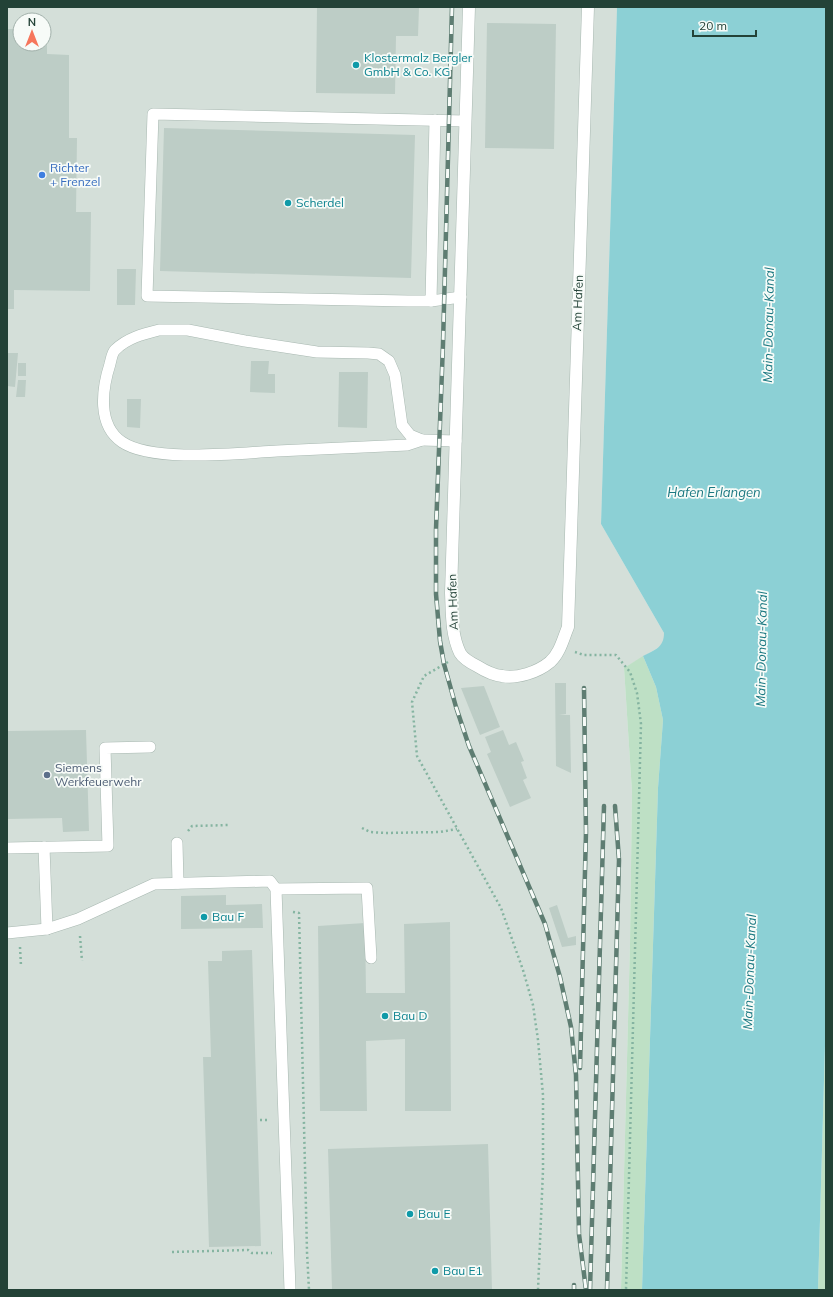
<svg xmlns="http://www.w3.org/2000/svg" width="833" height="1297" font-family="Mulish,sans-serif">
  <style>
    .built { fill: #d4dfd9; fill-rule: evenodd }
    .green { fill: #bee0c5 }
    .water { fill: #8cd0d5 }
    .building { fill: #bdcdc6 }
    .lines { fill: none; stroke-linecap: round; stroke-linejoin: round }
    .service-casing { stroke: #a8b8b1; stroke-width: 12 }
    .minor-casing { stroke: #a8b8b1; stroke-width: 13 }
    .path { stroke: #85b4a1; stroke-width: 2.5; stroke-dasharray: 2 3; stroke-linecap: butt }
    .service { stroke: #fff; stroke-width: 11 }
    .minor { stroke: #fff; stroke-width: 12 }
    .rail-casing { stroke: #5e7d72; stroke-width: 4.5 }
    .rail { stroke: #f7fbf8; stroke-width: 3; stroke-dasharray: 9; stroke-linecap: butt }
    .culture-dot { fill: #0f9aa8; stroke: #f7fbf8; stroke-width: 1.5 }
    .shop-dot { fill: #3f7fe0; stroke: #f7fbf8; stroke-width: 1.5 }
    .service-dot { fill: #5c6f8a; stroke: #f7fbf8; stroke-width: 1.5 }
    .labels { text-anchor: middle; stroke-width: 3.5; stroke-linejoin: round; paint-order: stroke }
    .culture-label { font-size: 12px; fill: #0d838f; stroke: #f7fbf8; text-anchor: start }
    .shop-label { font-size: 12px; fill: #366cbe; stroke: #f7fbf8; text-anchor: start }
    .street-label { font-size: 12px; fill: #234237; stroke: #f7fbf8 }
    .service-label { font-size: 12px; fill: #4e5e75; stroke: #f7fbf8; text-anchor: start }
    .water-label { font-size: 13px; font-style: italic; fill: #1a7881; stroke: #f7fbf8 }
  </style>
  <rect width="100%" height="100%" fill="#e6efea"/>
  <path class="built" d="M7,7H617L601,524L664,633V639L661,646L624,668L632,792L630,944L621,1290H7ZM20,20H44V44H20Z"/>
  <g class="green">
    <polygon points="643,656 656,687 663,720 658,788 642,1290 621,1290 630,944 632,792 624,668"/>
    <polygon points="826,1011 826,1290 818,1290"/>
  </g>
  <path class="water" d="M617,7H826V1011L818,1290H642L658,788L663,720L656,687L643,656C654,650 664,648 664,633L601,524Z"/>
  <g class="building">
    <polygon points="317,7 419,7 418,36 396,36 395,94 316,93"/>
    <polygon points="487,23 556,24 554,149 485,148"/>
    <polygon points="7,29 20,29 20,44 44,44 44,29 47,29 47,54 69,55 69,138 77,138 76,212 91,212 90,291 14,290 14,309 7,309"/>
    <polygon points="164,128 415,135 411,278 160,271"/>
    <polygon points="117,269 136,269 135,305 117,305"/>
    <polygon points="7,353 18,353 15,387 7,386"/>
    <polygon points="251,361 269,361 268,374 275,374 275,393 250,392"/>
    <rect x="18" y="363" width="8" height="13"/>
    <polygon points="339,372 368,372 367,428 338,427"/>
    <polygon points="18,380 26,380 25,397 16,397"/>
    <polygon points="127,399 141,399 140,428 127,427"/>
    <polygon points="555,683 566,683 566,714 559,715 570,715 571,773 556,766"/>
    <polygon points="484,686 500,727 480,735 461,688"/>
    <polygon points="86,730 89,831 63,832 62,818 7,819 7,731"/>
    <polygon points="503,730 509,745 516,742 524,761 521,762 527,778 523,780 531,798 510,807 487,754 491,752 485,737"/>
    <polygon points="226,895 226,905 262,904 263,928 181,929 181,896"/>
    <polygon points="557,905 568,938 576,936 576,945 562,947 549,908"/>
    <polygon points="450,922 451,1111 405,1111 405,1039 366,1041 367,1111 320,1111 318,926 365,923 366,993 405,993 404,924"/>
    <polygon points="252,950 261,1246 209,1247 203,1057 211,1057 208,961 222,961 222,951"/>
    <polygon points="488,1144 492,1290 332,1290 328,1149"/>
  </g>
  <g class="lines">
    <g class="service-casing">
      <g id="service">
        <polyline points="461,297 431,301 408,301 147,296 153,114 465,121"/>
        <polyline points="431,301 435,120"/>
        <path d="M159,330H188L245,341L317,352L368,353L379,354L389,361L395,375L402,425L410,435L422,440L407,445C364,447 320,449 277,451C239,453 153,463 122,442C97,425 102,389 110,364C111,360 112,353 115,350C127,338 143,334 159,330Z"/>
        <polyline points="422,440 456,441"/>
        <polyline points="177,843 178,883"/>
        <polyline points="44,847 47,929"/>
        <polyline points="7,848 108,846 105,748 150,747"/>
        <polyline points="276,889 367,888 371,958"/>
        <polyline points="7,933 47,929 78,919 154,884 270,881 276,889 290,1290"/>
      </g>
    </g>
    <g class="minor-casing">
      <path id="minor" d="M469,7L451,593C452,613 451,634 460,653C463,658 471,663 477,666C485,671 492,675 502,676C517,679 538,672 550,662C560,653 563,639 568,627L588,7"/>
    </g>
    <g class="path">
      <polyline points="575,652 584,655 616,655 630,672 637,693 641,724 626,1290"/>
      <polyline points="448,662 424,676 412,702 417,756 501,908 523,970 533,1005 538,1040 543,1095 543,1170 538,1290"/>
      <polyline points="362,828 370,832 386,833 440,832 457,829"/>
      <polyline points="188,831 192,826 230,825"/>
      <polyline points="293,912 299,913 307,1252 309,1290"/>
      <polyline points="80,936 82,961"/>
      <polyline points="20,947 21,966"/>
      <polyline points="260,1120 269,1120"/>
      <polyline points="172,1252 248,1250 252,1253 272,1253"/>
    </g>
    <use href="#service" class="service"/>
    <use href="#minor" class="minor"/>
    <g class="rail-casing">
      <g id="rail">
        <polyline points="452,7 443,344 436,529 436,594 440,641 444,664 456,707 469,746 545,924 560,977 571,1027 576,1075 579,1234 586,1290"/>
        <polyline points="580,1068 586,832 584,688"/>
        <polyline points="574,1290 574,1285"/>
        <polyline points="590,1290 604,806"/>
        <polyline points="607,1290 619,860 615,806"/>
      </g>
    </g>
    <use href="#rail" class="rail"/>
  </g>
  <g class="culture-dot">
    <circle cx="356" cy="65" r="4"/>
    <circle cx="288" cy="203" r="4"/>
    <circle cx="204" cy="917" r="4"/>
    <circle cx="385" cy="1016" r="4"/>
    <circle cx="410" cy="1214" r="4"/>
    <circle cx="435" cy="1271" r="4"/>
  </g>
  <circle class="shop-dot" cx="42" cy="175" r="4"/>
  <circle class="service-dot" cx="47" cy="775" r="4"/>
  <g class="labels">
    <g class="culture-label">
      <text x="364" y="62">Klostermalz Bergler<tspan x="364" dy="14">GmbH &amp; Co. KG</tspan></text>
      <text x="296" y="207">Scherdel</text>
      <text x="212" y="921">Bau F</text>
      <text x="393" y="1020">Bau D</text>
      <text x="418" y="1218">Bau E</text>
      <text x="443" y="1275">Bau E1</text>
    </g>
    <g class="shop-label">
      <text x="50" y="172">Richter<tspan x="50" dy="14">+ Frenzel</tspan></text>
    </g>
    <g class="street-label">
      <text transform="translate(578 303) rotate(-88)" y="4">Am Hafen</text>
      <text transform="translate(453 602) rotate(-92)" y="4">Am Hafen</text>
    </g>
    <g class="service-label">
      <text x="55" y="772">Siemens<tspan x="55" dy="14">Werkfeuerwehr</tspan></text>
    </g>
    <g class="water-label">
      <text transform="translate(768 325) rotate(-89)" y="5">Main-Donau-Kanal</text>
      <text x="714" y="497">Hafen Erlangen</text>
      <text transform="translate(761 649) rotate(-89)" y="5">Main-Donau-Kanal</text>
      <text transform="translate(749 972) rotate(-88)" y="5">Main-Donau-Kanal</text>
    </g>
  </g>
  <rect width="833" height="1297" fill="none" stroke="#234237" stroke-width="16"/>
  <g transform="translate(32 32)"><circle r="19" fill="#f7fbf8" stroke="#a2b1ab"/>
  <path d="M0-3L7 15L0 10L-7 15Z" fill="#f6765c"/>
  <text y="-6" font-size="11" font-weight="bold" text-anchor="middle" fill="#234237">N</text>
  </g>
  <path d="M693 30v6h63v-6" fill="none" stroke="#234237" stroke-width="2"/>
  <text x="699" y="30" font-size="12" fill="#234237" stroke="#f7fbf8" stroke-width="3" paint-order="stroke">20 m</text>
</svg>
